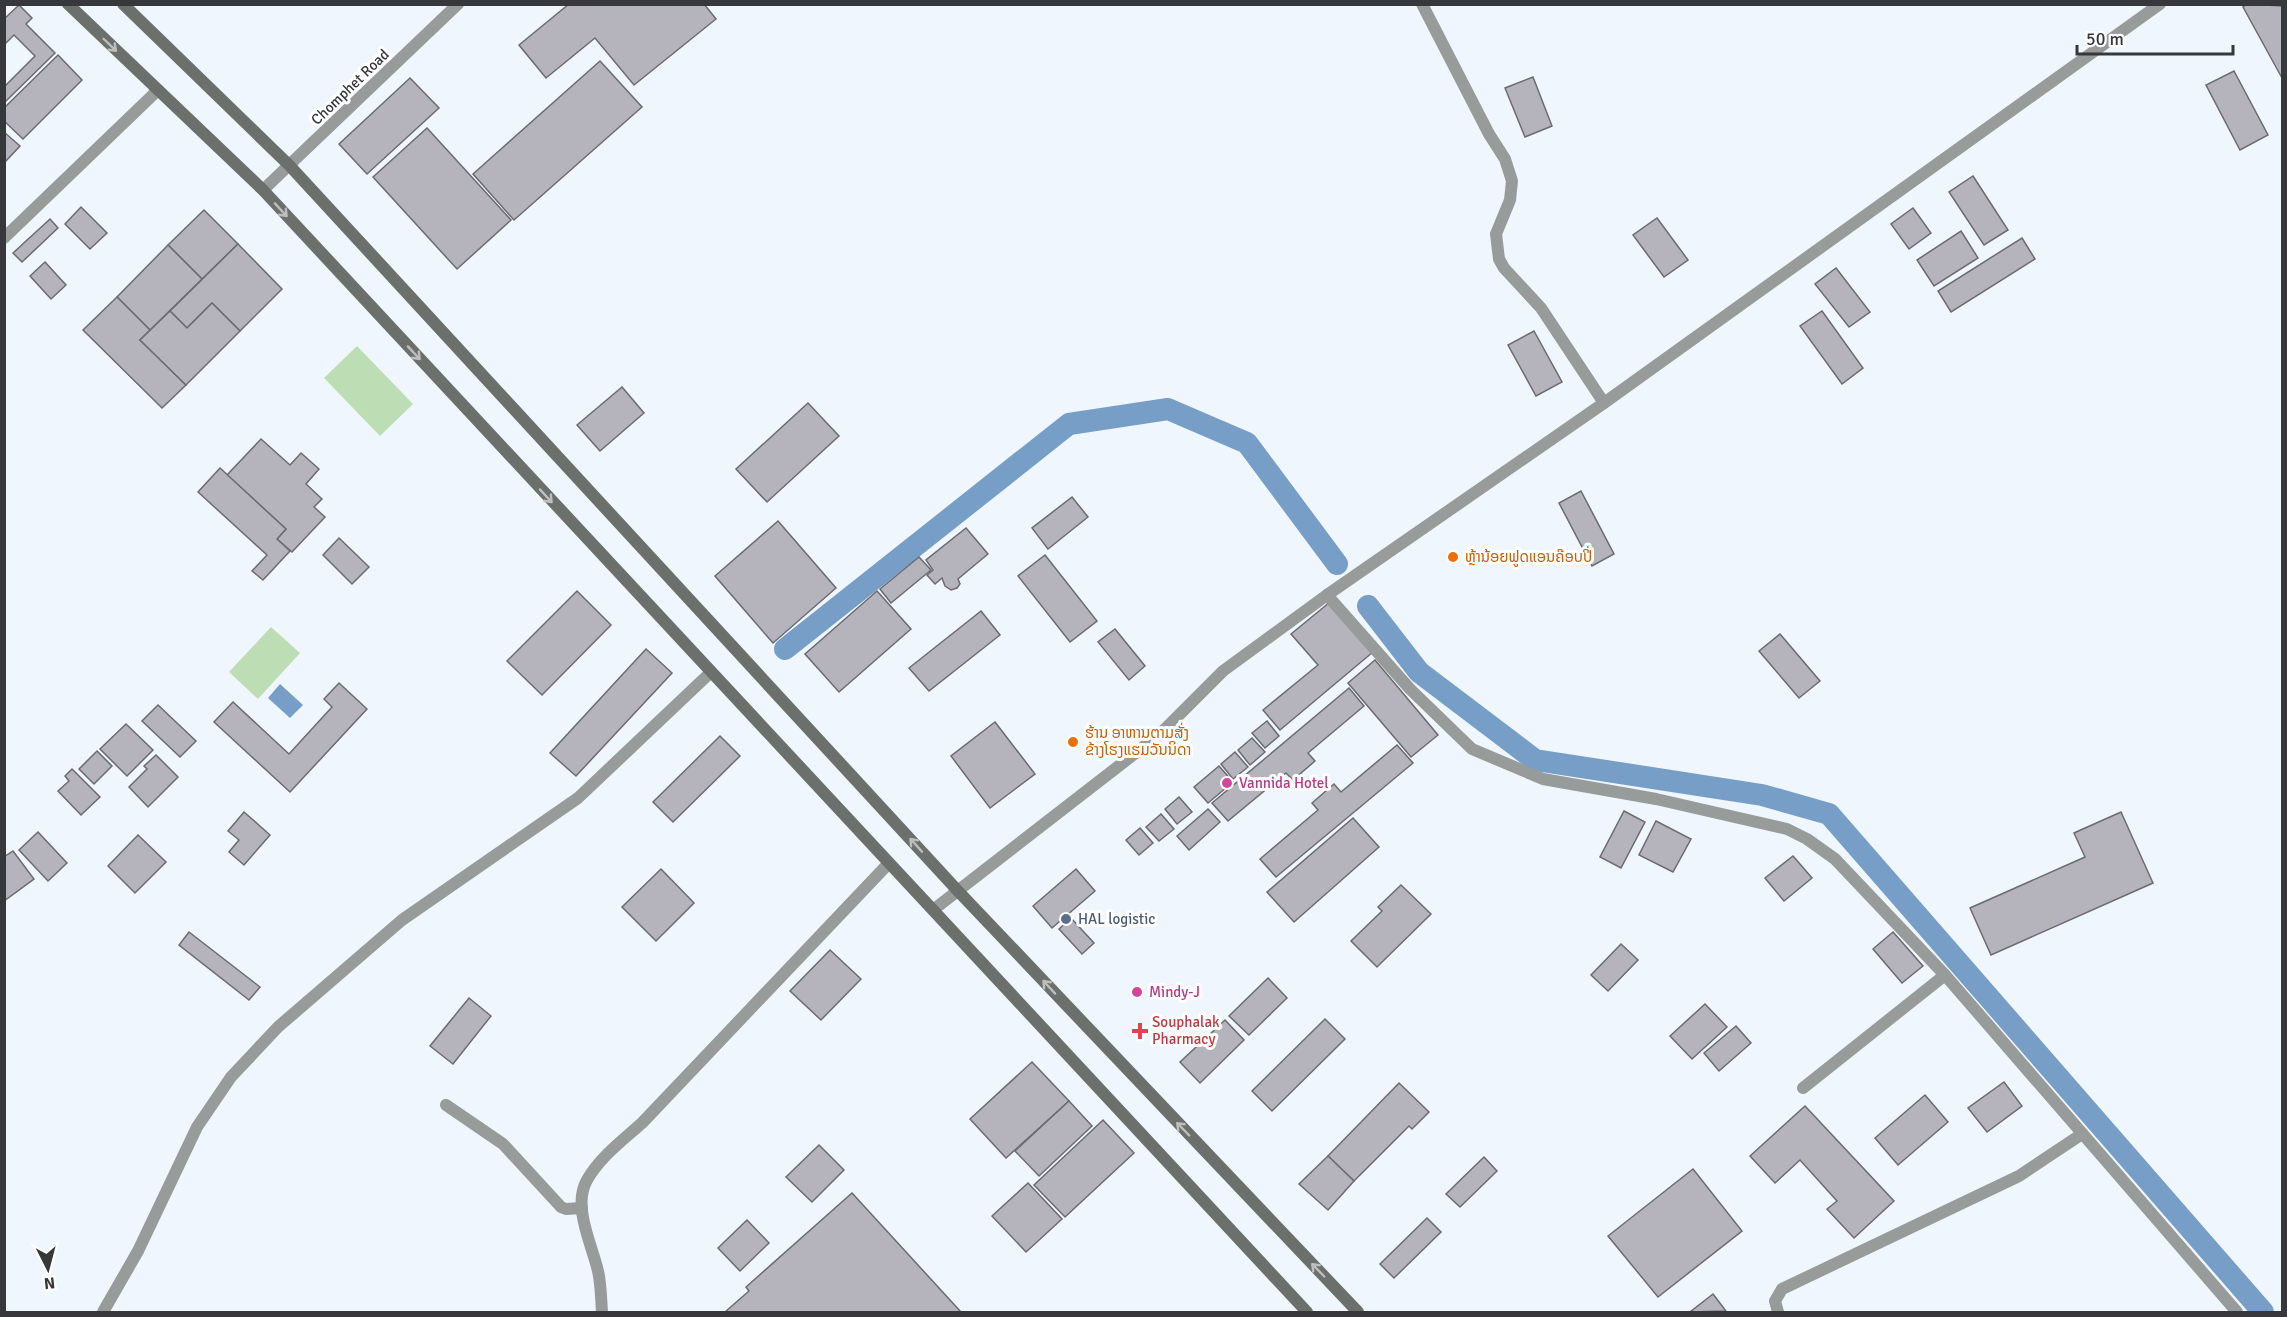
<svg xmlns="http://www.w3.org/2000/svg" width="2287" height="1317" font-family="Signika,'Noto Sans Lao',sans-serif">
  <style>
    .green { fill: #bddeb4 }
    .water { fill: #769ec7 }
    .lines { fill: none; stroke-linecap: round; stroke-linejoin: round }
    .canal { stroke: #769ec7; stroke-width: 22 }
    .building { fill: #b5b3bb; stroke: #6d6b72; stroke-width: 1.5 }
    .minor { stroke: #979b99; stroke-width: 12 }
    .secondary { stroke: #6b706d; stroke-width: 12 }
    .oneway { stroke: #bcbfbd }
    .food-dot { fill: #e8710a; stroke: #fff; stroke-width: 2 }
    .hotel-dot { fill: #d1479c; stroke: #fff; stroke-width: 2 }
    .service-dot { fill: #5c6f8a; stroke: #fff; stroke-width: 2 }
    .health-dot { fill: #e0444e; stroke: #fff; stroke-width: 2 }
    .labels { text-anchor: middle; stroke-width: 6; stroke-linejoin: round; paint-order: stroke }
    .street-label { font-size: 15px; fill: #36383b; stroke: #fff }
    .food-label { font-size: 15px; fill: #c56008; stroke: #fff; text-anchor: start }
    .hotel-label { font-size: 15px; fill: #b23c85; stroke: #fff; text-anchor: start }
    .service-label { font-size: 15px; fill: #4e5e75; stroke: #fff; text-anchor: start }
    .health-label { font-size: 15px; fill: #be3a42; stroke: #fff; text-anchor: start }
  </style>
  <rect width="100%" height="100%" fill="#eff6fd"/>
  <g class="green">
    <polygon points="357,346 413,404 380,436 324,378"/>
    <polygon points="271,627 300,653 258,699 229,672"/>
  </g>
  <polygon class="water" points="280,684 303,705 290,718 268,698"/>
  <g class="lines">
    <g class="canal">
      <polyline points="1368,606 1419,672 1535,760 1762,795 1829,814 2263,1312"/>
      <polyline points="785,649 1069,424 1168,409 1247,443 1337,564"/>
    </g>
  </g>
  <g class="building">
    <polygon points="569,4 704,4 716,19 634,85 595,38 546,78 519,45"/>
    <polygon points="2247,4 2282,6 2282,78 2243,7"/>
    <polygon points="19,5 32,18 26,24 55,53 4,103 4,87 35,56 14,35 4,45 4,19"/>
    <polygon points="58,55 82,80 23,139 4,121 4,108"/>
    <polygon points="600,61 642,107 514,220 473,174"/>
    <polygon points="2234,71 2268,135 2240,150 2206,85"/>
    <polygon points="1533,77 1552,126 1525,137 1505,88"/>
    <polygon points="410,78 439,108 367,174 339,144"/>
    <polygon points="427,128 511,220 457,269 373,177"/>
    <polygon points="4,132 20,146 4,163"/>
    <polygon points="1973,176 2008,230 1984,245 1949,192"/>
    <polygon points="81,207 107,233 90,249 65,224"/>
    <polygon points="1913,208 1931,233 1909,249 1891,224"/>
    <polygon points="204,210 238,244 202,279 168,245"/>
    <polygon points="1657,218 1688,260 1664,277 1633,235"/>
    <polygon points="50,219 58,228 22,262 13,253"/>
    <polygon points="1961,231 1978,258 1934,286 1917,260"/>
    <polygon points="2022,238 2035,259 1951,312 1938,291"/>
    <polygon points="238,244 282,289 240,331 212,303 187,328 170,311"/>
    <polygon points="168,245 202,279 150,330 117,297"/>
    <polygon points="45,262 66,285 51,299 30,276"/>
    <polygon points="1836,268 1870,312 1849,327 1815,284"/>
    <polygon points="117,297 150,330 140,340 186,385 162,408 83,330"/>
    <polygon points="212,303 240,331 186,385 140,340 170,311 187,328"/>
    <polygon points="1822,311 1863,368 1842,384 1800,326"/>
    <polygon points="1534,331 1562,382 1536,396 1508,345"/>
    <polygon points="622,387 644,413 600,451 577,425"/>
    <polygon points="808,403 839,436 767,502 736,469"/>
    <polygon points="261,439 290,465 301,453 319,469 306,484 322,499 314,507 325,517 292,552 277,539 286,529 227,475"/>
    <polygon points="220,468 286,529 277,539 290,551 263,580 252,571 267,555 198,492"/>
    <polygon points="1581,491 1614,554 1592,566 1559,503"/>
    <polygon points="1072,497 1088,517 1048,549 1032,528"/>
    <polygon points="778,521 836,588 773,643 715,576"/>
    <polygon points="966,528 988,554 958,579 960,584 957,588 951,590 945,586 942,578 935,584 927,575 933,570 926,560"/>
    <polygon points="339,538 369,567 352,584 323,555"/>
    <polygon points="1045,555 1097,621 1070,642 1018,576"/>
    <polygon points="919,557 931,570 891,603 880,589"/>
    <polygon points="577,591 611,625 542,695 507,661"/>
    <polygon points="877,591 911,629 839,692 805,654"/>
    <polygon points="1330,602 1373,652 1280,730 1263,710 1318,665 1291,634"/>
    <polygon points="981,611 1000,635 929,691 909,668"/>
    <polygon points="1115,629 1145,666 1129,680 1098,642"/>
    <polygon points="1780,634 1820,681 1799,698 1759,651"/>
    <polygon points="646,649 672,673 576,776 550,753"/>
    <polygon points="1375,660 1438,735 1411,757 1348,683"/>
    <polygon points="339,683 367,709 290,792 214,722 233,702 289,754 332,707 324,699"/>
    <polygon points="1349,688 1364,706 1308,753 1315,761 1293,780 1286,773 1228,821 1212,803"/>
    <polygon points="158,705 196,741 180,757 142,721"/>
    <polygon points="1267,721 1279,736 1265,748 1252,733"/>
    <polygon points="995,722 1035,774 990,808 951,756"/>
    <polygon points="126,724 153,750 127,776 100,749"/>
    <polygon points="720,736 740,756 673,822 653,802"/>
    <polygon points="1252,738 1265,752 1250,765 1238,750"/>
    <polygon points="1397,745 1413,763 1276,877 1260,859 1318,810 1312,803 1334,784 1341,792"/>
    <polygon points="97,751 112,766 94,784 79,769"/>
    <polygon points="1235,752 1248,767 1233,779 1221,764"/>
    <polygon points="156,755 178,777 148,807 129,787 147,769 144,766"/>
    <polygon points="1219,766 1233,782 1208,803 1194,787"/>
    <polygon points="72,769 100,797 81,815 58,791 69,781 65,776"/>
    <polygon points="1179,797 1192,812 1177,824 1165,809"/>
    <polygon points="1208,809 1220,822 1189,850 1177,836"/>
    <polygon points="1624,811 1645,822 1621,868 1600,857"/>
    <polygon points="244,812 270,835 244,865 229,852 239,840 228,831"/>
    <polygon points="2121,812 2153,883 1991,955 1970,908 2085,857 2074,833"/>
    <polygon points="1161,814 1174,829 1159,841 1146,827"/>
    <polygon points="1353,818 1379,847 1294,922 1267,892"/>
    <polygon points="1656,821 1691,839 1673,872 1639,855"/>
    <polygon points="1140,828 1153,843 1139,855 1126,840"/>
    <polygon points="38,832 67,863 48,881 19,850"/>
    <polygon points="138,835 166,862 135,893 108,866"/>
    <polygon points="13,851 34,879 4,901 4,857"/>
    <polygon points="1793,856 1812,878 1784,901 1765,878"/>
    <polygon points="661,869 694,903 656,941 622,907"/>
    <polygon points="1076,869 1095,891 1052,928 1033,906"/>
    <polygon points="1401,885 1431,914 1377,967 1351,941 1382,911 1378,907"/>
    <polygon points="1071,918 1094,943 1082,954 1059,929"/>
    <polygon points="189,932 260,987 249,1000 179,945"/>
    <polygon points="1893,932 1923,966 1902,983 1873,949"/>
    <polygon points="1621,944 1638,960 1608,991 1591,975"/>
    <polygon points="830,950 861,979 821,1020 790,991"/>
    <polygon points="1268,978 1287,998 1249,1035 1229,1016"/>
    <polygon points="469,998 491,1016 453,1064 430,1046"/>
    <polygon points="1705,1004 1727,1027 1692,1059 1670,1036"/>
    <polygon points="1325,1019 1345,1039 1272,1111 1252,1091"/>
    <polygon points="1225,1020 1244,1040 1200,1083 1180,1062"/>
    <polygon points="1736,1026 1751,1043 1719,1071 1704,1053"/>
    <polygon points="1032,1062 1069,1101 1006,1158 970,1119"/>
    <polygon points="2004,1082 2022,1106 1987,1132 1968,1108"/>
    <polygon points="1399,1083 1429,1112 1412,1129 1409,1126 1354,1181 1328,1156"/>
    <polygon points="1925,1095 1948,1122 1898,1165 1875,1138"/>
    <polygon points="1069,1101 1092,1126 1039,1176 1015,1151"/>
    <polygon points="1805,1106 1894,1201 1854,1238 1827,1209 1837,1201 1800,1160 1775,1183 1750,1156"/>
    <polygon points="1103,1120 1134,1153 1065,1217 1034,1185"/>
    <polygon points="819,1145 844,1170 812,1202 786,1177"/>
    <polygon points="1328,1156 1354,1181 1328,1210 1299,1184"/>
    <polygon points="1484,1157 1497,1171 1460,1207 1446,1194"/>
    <polygon points="1693,1169 1742,1231 1658,1297 1608,1236"/>
    <polygon points="1028,1183 1062,1219 1026,1252 992,1216"/>
    <polygon points="852,1193 961,1312 725,1312 749,1291 746,1287"/>
    <polygon points="1427,1218 1441,1232 1394,1278 1380,1264"/>
    <polygon points="747,1220 769,1243 740,1271 718,1248"/>
    <polygon points="1713,1294 1726,1311 1690,1312"/>
  </g>
  <g class="lines">
    <g class="minor">
      <polyline points="1422,4 1489,134 1505,159 1512,181 1510,200 1496,234 1499,259 1504,268 1541,308 1604,403"/>
      <polyline points="263,190 458,4"/>
      <polyline points="4,238 158,90"/>
      <polyline points="1327,595 1410,689 1472,749 1543,779 1656,799 1787,829 1807,839 1835,859 1945,975 2237,1312"/>
      <polyline points="933,910 1160,734 1223,671 1327,595 1604,403 2160,4"/>
      <polyline points="1803,1088 1945,975"/>
      <polyline points="446,1105 503,1144 561,1207 566,1209 582,1208"/>
      <polyline points="103,1312 138,1251 197,1127 231,1077 278,1027 402,920 578,798 710,673"/>
      <path d="M602,1312C601,1299 601,1284 598,1271C592,1245 572,1206 587,1180C600,1157 623,1140 642,1123L889,863"/>
      <polyline points="1778,1312 1775,1301 1782,1289 2019,1176 2082,1134"/>
    </g>
    <g class="secondary">
      <polyline points="68,4 263,190 1307,1312"/>
      <polyline points="123,4 289,165 958,891 1358,1312"/>
    </g>
  </g>
  <defs><path id="oneway-shaft" d="M-6 0H5M1.5-3L5.5 0L1.5 3" fill="none" stroke-width="1.6" stroke-linecap="round" stroke-linejoin="round" transform="scale(1.5)"/></defs>
  <g class="oneway">
    <use href="#oneway-shaft" transform="translate(110 45) rotate(44)"/>
    <use href="#oneway-shaft" transform="translate(281 210) rotate(47)"/>
    <use href="#oneway-shaft" transform="translate(414 353) rotate(47)"/>
    <use href="#oneway-shaft" transform="translate(546 496) rotate(47)"/>
    <use href="#oneway-shaft" transform="translate(916 845) rotate(-132)"/>
    <use href="#oneway-shaft" transform="translate(1049 987) rotate(-133)"/>
    <use href="#oneway-shaft" transform="translate(1183 1129) rotate(-134)"/>
    <use href="#oneway-shaft" transform="translate(1318 1270) rotate(-134)"/>
  </g>
  <g class="food-dot">
    <circle cx="1453" cy="557" r="6"/>
    <circle cx="1073" cy="742" r="6"/>
  </g>
  <g class="hotel-dot">
    <circle cx="1227" cy="783" r="6"/>
    <circle cx="1137" cy="992" r="6"/>
  </g>
  <circle class="service-dot" cx="1066" cy="919" r="6"/>
  <path class="health-dot" d="M1137 1022h6v6h6v6h-6v6h-6v-6h-6v-6h6z"/>
  <g class="labels">
    <g class="street-label">
      <text transform="translate(350 87) rotate(-44)" y="5">Chomphet Road</text>
    </g>
    <g class="food-label">
      <text x="1465" y="562">ຫຼ້ານ້ອຍຟູດແອນຄ໊ອບປີ່</text>
      <text x="1085" y="738">ຮ້ານ ອາຫານຕາມສັ່ງ<tspan x="1085" dy="17">ຂ້າງໂຮງແຮມວັນນິດາ</tspan></text>
    </g>
    <g class="hotel-label">
      <text x="1239" y="788">Vannida Hotel</text>
      <text x="1149" y="997">Mindy-J</text>
    </g>
    <g class="service-label">
      <text x="1078" y="924">HAL logistic</text>
    </g>
    <g class="health-label">
      <text x="1152" y="1027">Souphalak<tspan x="1152" dy="17">Pharmacy</tspan></text>
    </g>
  </g>
  <rect width="2287" height="1317" fill="none" stroke="#36383b" stroke-width="12"/>
  <g transform="translate(48 1269) rotate(174)" stroke="#ffffff" stroke-width="4.5" paint-order="stroke">
  <path d="M0-4.5L10 22L0 15L-10 22Z" fill="#36383b"/>
  <text y="-9" font-size="16" font-weight="bold" text-anchor="middle" fill="#36383b">N</text>
  </g>
  <path d="M2077 45v9h156v-9" fill="none" stroke="#36383b" stroke-width="3"/>
  <text x="2086" y="45" font-size="18" fill="#36383b" stroke="#ffffff" stroke-width="4.5" paint-order="stroke">50 m</text>
</svg>
